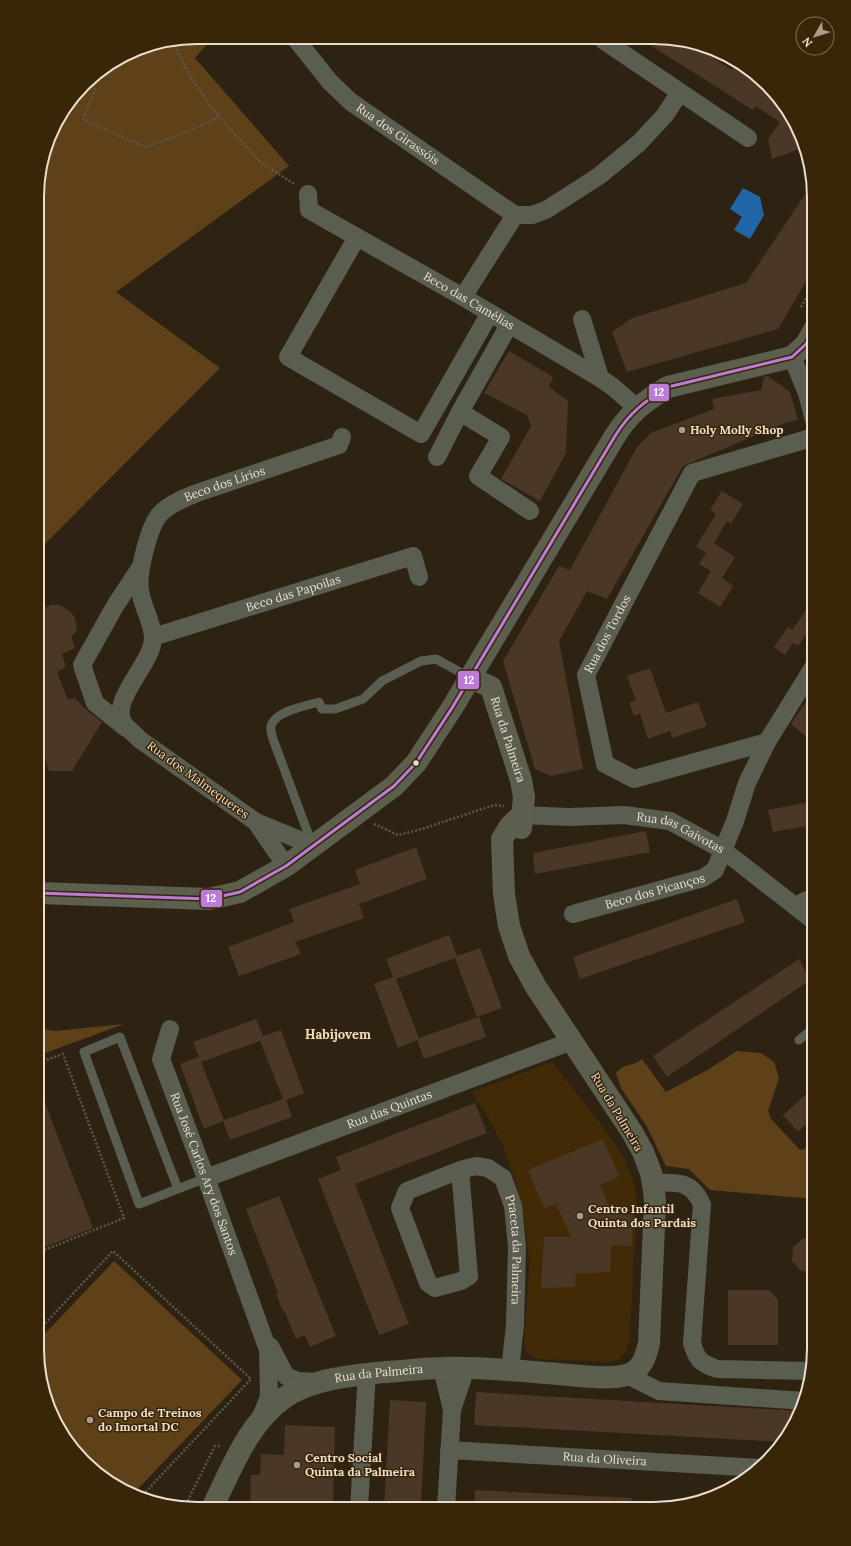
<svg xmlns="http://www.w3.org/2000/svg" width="851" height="1546" font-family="Lora,serif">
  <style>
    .built { fill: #422a07 }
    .green { fill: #5e4119 }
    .water { fill: #2165a9 }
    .building { fill: #4a3725; fill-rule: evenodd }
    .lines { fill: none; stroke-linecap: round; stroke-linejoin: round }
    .path { stroke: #58594d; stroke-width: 2.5; stroke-dasharray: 2 2; stroke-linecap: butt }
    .lane { stroke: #595e50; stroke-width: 9 }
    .street { stroke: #595e50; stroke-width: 18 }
    .secondary { stroke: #5c5f4e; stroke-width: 22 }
    .bus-1-casing { stroke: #392507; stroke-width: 6 }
    .bus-1 { stroke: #bd7bd9; stroke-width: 3 }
    .poi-dot { fill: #a99d8c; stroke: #392507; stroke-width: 1.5 }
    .bus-dot { fill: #ebdece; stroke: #392507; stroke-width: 1.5 }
    .labels { text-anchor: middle; stroke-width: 3; stroke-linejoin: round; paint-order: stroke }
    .street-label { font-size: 12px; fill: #ebdece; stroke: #392507 }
    .poi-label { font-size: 12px; font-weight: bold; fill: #ebdece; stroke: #392507; text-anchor: start }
    .neighbourhood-label { font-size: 13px; font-weight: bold; fill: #ebdece; stroke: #392507 }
    .rim { fill: none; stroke: #ebdece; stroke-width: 2 }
    .line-badge { stroke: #392507; stroke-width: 1.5 }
    .badge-label { font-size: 11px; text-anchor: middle; font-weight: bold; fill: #fff }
  </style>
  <rect width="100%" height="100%" fill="#2e2312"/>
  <polygon class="built" points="552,1062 609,1135 622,1155 634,1183 637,1205 629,1343 625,1353 618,1360 609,1362 536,1359 530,1355 525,1349 524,1341 530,1264 525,1227 516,1182 502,1143 486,1114 472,1092"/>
  <g class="green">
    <polygon points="197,37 213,37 195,58 289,166 116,292 220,368 38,551 38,176 54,126 91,77 136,49"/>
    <polygon points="124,1024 37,1056 37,1028 55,1031"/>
    <path d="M737,1051L761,1053L774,1062L779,1078L768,1111L771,1119L800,1150L814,1145V1199L710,1190L689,1169L666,1166L647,1127L621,1088L616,1073C624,1063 632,1067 642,1059L666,1092L709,1069Z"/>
    <polygon points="114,1261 242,1380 132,1495 92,1470 64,1438 46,1401 37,1349 37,1342"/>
  </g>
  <polygon class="water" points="743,188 760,197 764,215 750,239 734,230 742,217 730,209"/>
  <g class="building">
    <polygon points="642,40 685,40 700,45 698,48 732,70 737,61 759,76 787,108 806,147 772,159 768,139 780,122 755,106 753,110"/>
    <polygon points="812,184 814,197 814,268 778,329 627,372 612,332 632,318 746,283"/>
    <polygon points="509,351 553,377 549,387 568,401 566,453 540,501 501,479 531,426 527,415 484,393"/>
    <polygon points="768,376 790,392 798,420 785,423 683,466 607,599 587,591 559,641 583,769 551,776 535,769 503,661 559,566 570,570 637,447 651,433 714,409 712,399 761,390 764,377"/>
    <polygon points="722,491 743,504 731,524 727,521 714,543 735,557 722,578 733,586 720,607 698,593 711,571 699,564 706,553 696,547 716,514 710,510"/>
    <polygon points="814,599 814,624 798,646 793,643 785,655 774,647 788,627 792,630"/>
    <polygon points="51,605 59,605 68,610 74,616 77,626 76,632 71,637 75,648 62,654 66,667 57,672 68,700 75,698 83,707 102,722 72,771 49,771 38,732 38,611"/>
    <polygon points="650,668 666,713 698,702 707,726 672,738 670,731 648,739 640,714 634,716 629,703 636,700 627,676"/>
    <polygon points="814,690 814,743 791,724"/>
    <polygon points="814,801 814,825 773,832 768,810"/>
    <polygon points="646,831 650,852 535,874 533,853"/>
    <polygon points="416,847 427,879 359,904 364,918 295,942 301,954 239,976 228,947 294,922 289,909 360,884 355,870"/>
    <polygon points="737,899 745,922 580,979 573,957"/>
    <polygon points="449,935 457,956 480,948 502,1008 477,1017 455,958 396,979 419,1038 479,1017 486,1037 424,1059 417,1040 398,1048 374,984 393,977 386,959"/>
    <polygon points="799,959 810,980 667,1077 653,1056"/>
    <path d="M256,1019L263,1036L281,1030L304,1093L286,1100L292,1117L230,1140L223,1121L204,1129L180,1064L199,1057L193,1042ZM260,1041L283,1099L224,1120L201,1062Z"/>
    <polygon points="37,1085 38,1085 93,1228 37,1250"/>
    <polygon points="814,1087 814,1117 798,1132 783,1115"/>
    <polygon points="475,1103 487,1133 355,1184 409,1324 379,1335 318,1179 341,1170 336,1157"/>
    <polygon points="603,1139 619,1176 600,1185 612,1213 633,1215 632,1246 611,1245 610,1272 576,1274 575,1287 541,1288 544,1237 571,1237 556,1204 544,1208 528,1170"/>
    <polygon points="279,1196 336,1336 310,1347 305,1335 296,1339 284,1310 283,1311 276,1294 278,1293 246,1209"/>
    <polygon points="804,1238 814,1239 814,1272 801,1271 792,1261 793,1247"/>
    <polygon points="728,1290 769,1290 778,1300 778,1345 728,1345"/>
    <polygon points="476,1392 748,1408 801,1411 784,1442 474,1425"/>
    <polygon points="390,1400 426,1402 421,1508 384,1508"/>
    <polygon points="285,1425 335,1427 333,1508 250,1507 251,1475 260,1475 261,1454 284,1455"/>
    <polygon points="475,1490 632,1498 631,1509 474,1508"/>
  </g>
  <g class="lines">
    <g class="path">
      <polyline points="173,42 191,78 219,117"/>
      <polyline points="91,77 95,90 83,119 145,147 187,132 219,117 259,161 294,184"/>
      <polyline points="801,307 814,285"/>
      <polyline points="374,824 398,835 422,829 494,805 504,806"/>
      <polyline points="37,1253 124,1218 63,1054 37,1063"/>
      <polyline points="37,1332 113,1251 251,1379 140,1498"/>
      <polyline points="184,1508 215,1446 221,1446"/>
    </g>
    <g class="lane">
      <path d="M312,844L273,739C272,735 270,730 271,726C275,711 306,706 319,702L322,709H335L363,699L382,681L421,661L436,659L471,678"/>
      <polyline points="799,1040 814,1028"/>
      <polyline points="178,1189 120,1037 84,1052 139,1204 206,1178"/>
    </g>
    <g class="street">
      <path id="s1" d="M295,38L330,82L351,102L515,215"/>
      <polyline points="603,40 748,138"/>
      <path id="s2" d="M308,194L309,210L463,297L600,378L613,387L637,408"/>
      <polyline points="357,237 288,357 421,434 490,313"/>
      <polyline points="463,297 515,215 532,215 546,210 599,176 639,143 665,115 680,92"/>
      <polyline points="582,319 600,378"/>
      <polyline points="792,357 807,393 814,420"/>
      <polyline points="460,412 501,437 478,476 530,511"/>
      <polyline points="437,457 460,412 509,325"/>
      <path id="s3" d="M153,637L413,556L419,577"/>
      <polyline points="126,728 95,703 82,665 115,606 140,568"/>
      <path id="s4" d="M767,742L634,779L605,764L586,675L692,473L814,437"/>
      <path id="s5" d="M522,815L569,817L624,815L670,821L723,850L814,921"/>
      <polyline points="256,822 286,866"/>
      <path id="s6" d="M312,845L256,822L139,739C135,734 128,729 124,724C108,700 154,663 153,637C152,621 142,606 140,590C137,574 149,526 160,514C169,504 184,498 197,493L339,445L342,437"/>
      <polyline points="795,906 814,897"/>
      <path id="s7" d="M573,914L703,878L715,870L735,821L747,783L767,742L814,666"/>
      <path id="s8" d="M170,1029L161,1059L206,1178L268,1350L269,1397L260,1419"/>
      <path id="s9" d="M460,1170L469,1276L461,1281L435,1288L428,1283L400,1208L407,1191L460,1170L476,1166L488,1168L503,1178L513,1206L517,1247L515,1325L510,1370"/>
      <path id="s10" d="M206,1178L572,1041"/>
      <path d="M653,1183C675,1182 692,1180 702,1205L692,1343C697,1360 700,1363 717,1369L811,1371"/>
      <polyline points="270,1346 286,1376 298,1381 317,1382"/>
      <polyline points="442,1368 452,1410"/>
      <polyline points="627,1375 659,1391 804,1401"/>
      <path id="s11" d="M449,1450L760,1468"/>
      <polyline points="359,1508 367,1373"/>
      <polyline points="446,1508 452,1410 466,1368"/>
    </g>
    <g class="secondary">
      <path id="s12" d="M471,678L491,687L521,780L524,797L521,828"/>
      <path d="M38,893L209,899L240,892L286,866L394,786L416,763L452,708L615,436C630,412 645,401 668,387L792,357L806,344L814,330"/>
      <path id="s13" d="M212,1508C231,1470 248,1423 284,1398C311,1379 354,1375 385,1372C405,1371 424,1368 443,1368C477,1367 511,1370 545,1373C566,1374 608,1381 626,1375C642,1371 646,1356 649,1343L655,1202L654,1190L651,1173L643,1152L632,1132L536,987L519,956L509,926L504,894L502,839L510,826L522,815"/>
    </g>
    <g class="bus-1-casing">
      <path id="bus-1" d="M38,893L209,899L240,892L286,866L394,786L416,763L452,708L615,436C630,412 645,401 668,387L792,357L806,344L814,330"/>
    </g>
    <use href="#bus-1" class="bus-1"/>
  </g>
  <g class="poi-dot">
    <circle cx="682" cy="430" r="4"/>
    <circle cx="580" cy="1216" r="4"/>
    <circle cx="90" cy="1420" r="4"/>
    <circle cx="297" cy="1465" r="4"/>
  </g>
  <circle class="bus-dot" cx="416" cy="763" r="3.5"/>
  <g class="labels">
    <g class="street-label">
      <text dy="4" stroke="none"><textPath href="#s1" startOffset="142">Rua dos Girassóis</textPath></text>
      <text dy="4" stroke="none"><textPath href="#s2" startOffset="200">Beco das Camélias</textPath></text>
      <text dy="4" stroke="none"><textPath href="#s6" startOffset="521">Beco dos Lírios</textPath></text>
      <text dy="4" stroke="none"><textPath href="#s3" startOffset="147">Beco das Papoilas</textPath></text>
      <text dy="4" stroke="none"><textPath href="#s4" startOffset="308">Rua dos Tordos</textPath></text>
      <text dy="4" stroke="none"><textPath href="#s12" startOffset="77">Rua da Palmeira</textPath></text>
      <text transform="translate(198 780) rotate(36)" y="4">Rua dos Malmequeres</text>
      <text dy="4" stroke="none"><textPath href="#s5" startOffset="162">Rua das Gaivotas</textPath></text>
      <text dy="4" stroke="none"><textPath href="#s7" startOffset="85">Beco dos Picanços</textPath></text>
      <text dy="4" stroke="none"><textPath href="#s10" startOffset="196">Rua das Quintas</textPath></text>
      <text transform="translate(617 1112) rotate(59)" y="4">Rua da Palmeira</text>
      <text dy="4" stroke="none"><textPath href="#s8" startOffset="154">Rua José Carlos Ary dos Santos</textPath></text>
      <text dy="4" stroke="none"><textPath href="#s9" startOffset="427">Praceta da Palmeira</textPath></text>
      <text dy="4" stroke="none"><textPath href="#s13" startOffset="232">Rua da Palmeira</textPath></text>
      <text dy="4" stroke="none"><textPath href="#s11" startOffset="156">Rua da Oliveira</textPath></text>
    </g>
    <g class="poi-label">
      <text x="690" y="434">Holy Molly Shop</text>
      <text x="588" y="1213">Centro Infantil<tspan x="588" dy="14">Quinta dos Pardais</tspan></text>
      <text x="98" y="1417">Campo de Treinos<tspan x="98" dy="14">do Imortal DC</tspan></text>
      <text x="305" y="1462">Centro Social<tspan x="305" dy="14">Quinta da Palmeira</tspan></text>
    </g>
    <g class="neighbourhood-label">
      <text x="338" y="1039">Habijovem</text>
    </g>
  </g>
  <path d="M0 0H851V1546H0ZM197 44H654A153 153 0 0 1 807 197V1349A153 153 0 0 1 654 1502H197A153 153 0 0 1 44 1349V197A153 153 0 0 1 197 44Z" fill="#392507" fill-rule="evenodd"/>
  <path class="rim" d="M197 44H654A153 153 0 0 1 807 197V1349A153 153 0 0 1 654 1502H197A153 153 0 0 1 44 1349V197A153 153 0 0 1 197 44Z"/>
  <g class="line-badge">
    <rect x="648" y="383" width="22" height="19" rx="4" fill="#bd7bd9"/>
    <rect x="457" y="670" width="23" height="20" rx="4" fill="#bd7bd9"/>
    <rect x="200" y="889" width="23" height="19" rx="4" fill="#bd7bd9"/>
  </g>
  <g class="badge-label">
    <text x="659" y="396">12</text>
    <text x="469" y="684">12</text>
    <text x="211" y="902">12</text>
  </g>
  <g transform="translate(815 36) rotate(231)"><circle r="19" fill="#392507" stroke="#806f57"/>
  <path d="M0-3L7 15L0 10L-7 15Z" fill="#a99d8c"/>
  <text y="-6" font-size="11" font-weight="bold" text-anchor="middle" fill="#ebdece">N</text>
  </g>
</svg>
